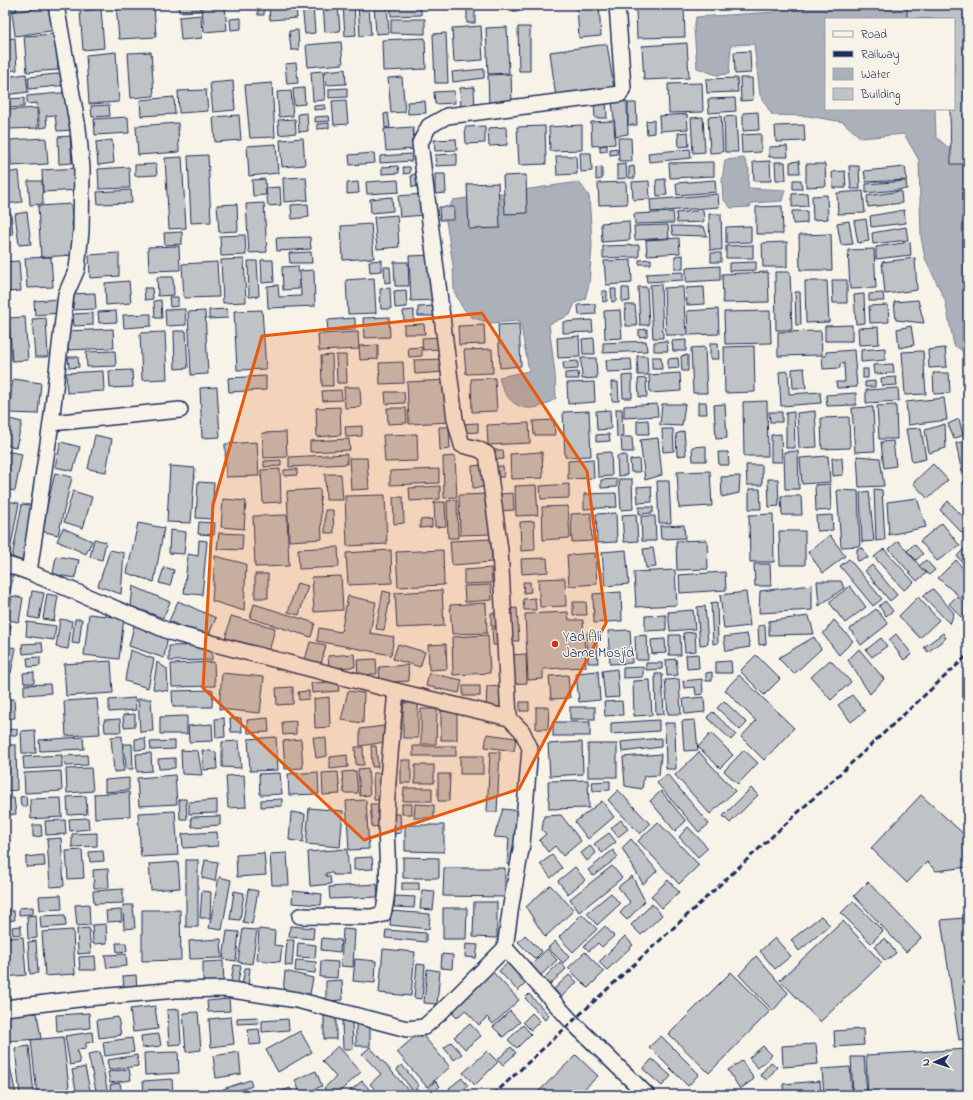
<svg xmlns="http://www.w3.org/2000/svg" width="973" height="1100" font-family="'Indie Flower',sans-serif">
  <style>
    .water { fill: #acb0b9; stroke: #727c95 }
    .building { fill: #c0c3c5; stroke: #1b2f5e }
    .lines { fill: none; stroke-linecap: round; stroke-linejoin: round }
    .street-casing { stroke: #1b2f5e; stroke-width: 18 }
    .street { stroke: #f7f3e8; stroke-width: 15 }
    .rail { stroke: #1b2f5e; stroke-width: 3; stroke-dasharray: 6 3; stroke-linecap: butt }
    .marked { fill: #e8590c; fill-opacity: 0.2; stroke: #e8590c; stroke-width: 3; stroke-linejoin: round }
    .poi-dot { fill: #c8321e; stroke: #f7f3e8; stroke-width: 1.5 }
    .labels { text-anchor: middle; stroke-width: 3; stroke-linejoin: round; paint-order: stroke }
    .poi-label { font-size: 14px; fill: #1b2f5e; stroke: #f7f3e8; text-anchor: start }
  </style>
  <rect width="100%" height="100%" fill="#f7f3e8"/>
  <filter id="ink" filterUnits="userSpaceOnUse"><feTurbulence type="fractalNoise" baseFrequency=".025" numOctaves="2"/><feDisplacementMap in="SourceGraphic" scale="8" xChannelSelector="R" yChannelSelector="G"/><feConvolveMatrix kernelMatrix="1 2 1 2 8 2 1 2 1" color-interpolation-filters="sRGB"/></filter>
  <g filter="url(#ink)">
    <g class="water">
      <polygon points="800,5 932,5 933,19 826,19 826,109 935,109 936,137 949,148 968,146 968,355 954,345 945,300 925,258 921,237 919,160 904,134 861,138 843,122 808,116 772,115 760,95 754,44 731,45 729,74 717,75 697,68 694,29 696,17 775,12 779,7"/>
      <polygon points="744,158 749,170 748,188 785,190 782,201 752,203 750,207 731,208 723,199 722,181 725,160"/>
      <path d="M579,182L589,196L591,225L592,246L589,284L585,299L575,303L570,315L549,324L555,374L556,398C531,417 506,409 499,377L529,371L520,321L490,323L471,317L462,307L454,291L453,265L445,214L453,200Z"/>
    </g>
    <g class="building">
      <polygon points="5,5 16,5 17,10 5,13"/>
      <polygon points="116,5 154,5 156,37 119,39"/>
      <polygon points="178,5 200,5 201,11 179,12"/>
      <polygon points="202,5 225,5 227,30 204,32"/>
      <polygon points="296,5 297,18 270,20 269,6"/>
      <polygon points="302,5 313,5 315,33 305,34"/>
      <polygon points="323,5 338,5 340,31 325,32"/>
      <polygon points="343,5 354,5 356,35 345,36"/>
      <polygon points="358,5 369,5 371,35 360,36"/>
      <polygon points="374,5 387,5 389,33 376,34"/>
      <polygon points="391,5 421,5 421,15 391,16"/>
      <rect x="467" y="5" width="8" height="18"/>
      <rect x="513" y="5" width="10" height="6"/>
      <polygon points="577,5 599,5 601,36 579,38"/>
      <polygon points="907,5 968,5 968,164 951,164 950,109 954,109 954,19 907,19"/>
      <polygon points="53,6 57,30 15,36 12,12"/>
      <polygon points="684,7 685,37 637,38 636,8"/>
      <polygon points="264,8 264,15 258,15 258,9"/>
      <polygon points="101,9 104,48 83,50 80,11"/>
      <polygon points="201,15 202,38 181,40 179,17"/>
      <polygon points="241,18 241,29 231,30 230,19"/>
      <polygon points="391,19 425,19 425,34 391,33"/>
      <polygon points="481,26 483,60 454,62 452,28"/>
      <polygon points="507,27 509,73 488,74 486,28"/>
      <polygon points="518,27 530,27 530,71 519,71"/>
      <polygon points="298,30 299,50 291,50 289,31"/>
      <polygon points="446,33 448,83 435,83 433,34"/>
      <polygon points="56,34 58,70 27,72 24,36"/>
      <polygon points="15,38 17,70 5,71 5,39"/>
      <polygon points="425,38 426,69 383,71 382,40"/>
      <polygon points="341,42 343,64 308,67 306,45"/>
      <polygon points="687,43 689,78 644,80 642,46"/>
      <polygon points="607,44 614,89 556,98 550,52"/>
      <polygon points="750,51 751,73 735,74 734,52"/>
      <polygon points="116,52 119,102 89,104 86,55"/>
      <polygon points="151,52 154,96 131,98 128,53"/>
      <polygon points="296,63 298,83 287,84 285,64"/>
      <polygon points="345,69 346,84 326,85 325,71"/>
      <polygon points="484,69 484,78 453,82 452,72"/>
      <polygon points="323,71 325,100 313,101 311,72"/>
      <polygon points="66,73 67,85 29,89 28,77"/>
      <polygon points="26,74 28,92 5,95 5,77"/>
      <polygon points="511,74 512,105 489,107 488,75"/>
      <polygon points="402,77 405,112 391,113 388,78"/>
      <polygon points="737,78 738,92 707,93 706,79"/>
      <polygon points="740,78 752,78 753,100 741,101"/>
      <polygon points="233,81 235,110 213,112 210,83"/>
      <polygon points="272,83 275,137 250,138 245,85"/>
      <polygon points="702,83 703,112 669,113 668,84"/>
      <polygon points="474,87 475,110 461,110 460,88"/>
      <polygon points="304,88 305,104 294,105 293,89"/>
      <polygon points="347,88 347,97 329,98 329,89"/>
      <polygon points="206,90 208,111 179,113 178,91"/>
      <polygon points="291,91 293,116 279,117 277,92"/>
      <polygon points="454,91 455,103 435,104 434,92"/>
      <polygon points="71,92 75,130 57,131 55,115 46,116 47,127 40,128 37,103 27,104 27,96"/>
      <polygon points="174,97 175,114 141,116 140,100"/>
      <polygon points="24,98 24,107 6,108 5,99"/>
      <polygon points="606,98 607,118 595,118 594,99"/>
      <polygon points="735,98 736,111 709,113 708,99"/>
      <polygon points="346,100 348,124 334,125 332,101"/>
      <polygon points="425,101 426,113 408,114 407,102"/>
      <polygon points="612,101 627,102 628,134 616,136"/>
      <polygon points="628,103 636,103 637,125 628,125"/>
      <polygon points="109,105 110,116 92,117 91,106"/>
      <polygon points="325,105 325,109 314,110 314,106"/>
      <polygon points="37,108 38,128 9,129 8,110"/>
      <polygon points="758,112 759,130 743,131 743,113"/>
      <polygon points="307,113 308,131 299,132 298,114"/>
      <polygon points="388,113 390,127 385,128 384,114"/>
      <polygon points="687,114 688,129 660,131 659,116"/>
      <polygon points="239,115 241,140 215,142 213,117"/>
      <polygon points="329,116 330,121 315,122 315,117"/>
      <polygon points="721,116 723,152 710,153 708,117"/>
      <polygon points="736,116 738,152 725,152 724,117"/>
      <polygon points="128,117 129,133 95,135 94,119"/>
      <polygon points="703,117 705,152 693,153 691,118"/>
      <polygon points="295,119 296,133 279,135 278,120"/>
      <polygon points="654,120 654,133 647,134 646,121"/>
      <polygon points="614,121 615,144 592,146 591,122"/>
      <polygon points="178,123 179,152 138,155 136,126"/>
      <polygon points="329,123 329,128 317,129 317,124"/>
      <polygon points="582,125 582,150 550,151 549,127"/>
      <polygon points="804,125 805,141 776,142 775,126"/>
      <polygon points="485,126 485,143 466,144 465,127"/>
      <polygon points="545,126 546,164 519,165 517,127"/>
      <polygon points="413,127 415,149 386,151 384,129"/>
      <polygon points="506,127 507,145 489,146 488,128"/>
      <polygon points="688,132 689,146 679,147 678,133"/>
      <polygon points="761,134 761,152 742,153 741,135"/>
      <polygon points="70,136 72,163 59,164 58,137"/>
      <polygon points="46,138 48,164 11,166 10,140"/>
      <polygon points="303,138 305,165 282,167 280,140"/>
      <polygon points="618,138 631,138 632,161 619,161"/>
      <polygon points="456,139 457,150 435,151 434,140"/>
      <polygon points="112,140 114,163 98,165 96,142"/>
      <polygon points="276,144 278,173 249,176 247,146"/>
      <polygon points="607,145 607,151 600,152 600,146"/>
      <polygon points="787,146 788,157 769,157 769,147"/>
      <polygon points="617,148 617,154 610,155 610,149"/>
      <polygon points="690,149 691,158 649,162 648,153"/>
      <polygon points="374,153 375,163 350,165 349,155"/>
      <polygon points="580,153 591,153 592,171 581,172"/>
      <polygon points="411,154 412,161 380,163 380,156"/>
      <polygon points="457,154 457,165 436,166 435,155"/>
      <polygon points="208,155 211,222 191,223 188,156"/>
      <polygon points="556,156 576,156 577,174 557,175"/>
      <polygon points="182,157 186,228 169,229 165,158"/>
      <polygon points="770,161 771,181 754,181 753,162"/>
      <polygon points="799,161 800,173 790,173 790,162"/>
      <polygon points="714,162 714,176 670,178 669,163"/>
      <polygon points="775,162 785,162 786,180 776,180"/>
      <polygon points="156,164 157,175 135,176 135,165"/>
      <polygon points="626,164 627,178 617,179 617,165"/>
      <polygon points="806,164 825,164 826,186 806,187"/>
      <polygon points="398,166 399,173 382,174 382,167"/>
      <polygon points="634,166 635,178 629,178 629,167"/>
      <polygon points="849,166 859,166 860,189 851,189"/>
      <polygon points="129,167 130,188 99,189 98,169"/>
      <polygon points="403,167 410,167 410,173 404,174"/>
      <polygon points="602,167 602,179 596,180 596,168"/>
      <polygon points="905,167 907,180 866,182 864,171"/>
      <polygon points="80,168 81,190 43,192 42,170"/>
      <polygon points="19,171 22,202 5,204 5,173"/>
      <polygon points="845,171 846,188 833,188 832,172"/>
      <polygon points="421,174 422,186 412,187 411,175"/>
      <polygon points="435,174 445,174 446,193 435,194"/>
      <polygon points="526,175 527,213 505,214 503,176"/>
      <polygon points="306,177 308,200 284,202 283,178"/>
      <polygon points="265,179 266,195 253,196 252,180"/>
      <polygon points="665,179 667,195 657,196 656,180"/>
      <polygon points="398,180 399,192 367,194 366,182"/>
      <polygon points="715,180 716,192 677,195 676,183"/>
      <polygon points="793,180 801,180 802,189 793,189"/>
      <polygon points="28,181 42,181 43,204 30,205"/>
      <polygon points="649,181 650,199 633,200 632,182"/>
      <polygon points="906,181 907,189 866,193 866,184"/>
      <polygon points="358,182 359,193 347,194 347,183"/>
      <polygon points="626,182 627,204 599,205 598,183"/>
      <polygon points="498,183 500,228 469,229 467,184"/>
      <polygon points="280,187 281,205 268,206 266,188"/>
      <polygon points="131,190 132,203 98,204 97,192"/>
      <polygon points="863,191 865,213 838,214 837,193"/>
      <polygon points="901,191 902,203 868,207 867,196"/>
      <polygon points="807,193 808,206 792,207 792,194"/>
      <polygon points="423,194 425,215 400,217 398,196"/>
      <polygon points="718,194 719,207 651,212 650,200"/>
      <polygon points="827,195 828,219 813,220 812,196"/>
      <polygon points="392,197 393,211 371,213 370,199"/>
      <polygon points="264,203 267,252 249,253 246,204"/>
      <polygon points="71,204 74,255 41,257 38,206"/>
      <polygon points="237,204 238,231 219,232 217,205"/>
      <polygon points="308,204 309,217 292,219 291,205"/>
      <polygon points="782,206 783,234 756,234 756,207"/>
      <polygon points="439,207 454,207 454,220 440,220"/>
      <polygon points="703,210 704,222 677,223 676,213"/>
      <polygon points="904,210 906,223 871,227 870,216"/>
      <polygon points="792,211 807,211 807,223 793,224"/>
      <polygon points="27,212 31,244 19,245 15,214"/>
      <polygon points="673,212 674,223 635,224 634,214"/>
      <polygon points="11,213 13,235 5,236 5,214"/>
      <polygon points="709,214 721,214 722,250 710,250"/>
      <polygon points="397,215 399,247 377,249 374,217"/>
      <polygon points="866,219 869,241 858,243 854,221"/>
      <polygon points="629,221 630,240 602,242 601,223"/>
      <polygon points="849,221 853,244 841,245 837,223"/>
      <polygon points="371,224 374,258 343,260 341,226"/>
      <polygon points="668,225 669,238 635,240 634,226"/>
      <polygon points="671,226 704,227 707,236 673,235"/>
      <polygon points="751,226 751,242 726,243 726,227"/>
      <polygon points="906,227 908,240 873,244 872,233"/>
      <polygon points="182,232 182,244 165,245 164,233"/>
      <polygon points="831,234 832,270 800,270 799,235"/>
      <polygon points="245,235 246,255 221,256 220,236"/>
      <polygon points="310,237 311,249 277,251 276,238"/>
      <polygon points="679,238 680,253 647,255 646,240"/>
      <polygon points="787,242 787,267 763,267 762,243"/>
      <polygon points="910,242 911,255 876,259 876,247"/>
      <polygon points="639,245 639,257 603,258 603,246"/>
      <polygon points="753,245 753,258 726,258 726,246"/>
      <polygon points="179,246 180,270 149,271 148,247"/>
      <polygon points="874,249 876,288 850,289 848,250"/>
      <polygon points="311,252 312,263 290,263 289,253"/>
      <polygon points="119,253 119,276 90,278 89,255"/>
      <rect x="711" y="253" width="10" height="9"/>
      <polygon points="433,255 436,300 411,301 409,256"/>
      <polygon points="683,255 683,269 675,269 675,256"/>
      <polygon points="51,257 53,287 27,288 25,258"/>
      <polygon points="915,258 917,290 885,294 882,262"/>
      <polygon points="244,259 246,302 223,303 221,260"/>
      <polygon points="651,259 651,264 639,264 639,260"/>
      <polygon points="261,260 273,260 274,282 262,283"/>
      <polygon points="382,260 382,271 370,272 369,261"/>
      <polygon points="631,260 632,283 606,285 604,261"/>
      <polygon points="19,261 21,291 6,292 5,262"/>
      <polygon points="248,261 257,261 259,296 249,297"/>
      <polygon points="217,262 219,297 184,298 182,264"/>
      <polygon points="394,262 408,262 409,286 395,286"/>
      <polygon points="756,262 756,270 729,271 729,263"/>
      <polygon points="298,266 299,289 283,290 282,267"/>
      <polygon points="720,266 720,280 686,282 686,268"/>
      <polygon points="384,267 390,267 391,282 385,283"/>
      <polygon points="314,270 315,306 268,308 267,286 278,285 279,297 301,296 300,271"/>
      <polygon points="683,272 683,280 647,282 646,274"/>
      <polygon points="768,272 769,302 723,303 722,274"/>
      <polygon points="775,272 790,272 792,330 776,330"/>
      <polygon points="157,277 173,277 174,295 158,296"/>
      <polygon points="374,278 376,313 348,314 346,280"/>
      <polygon points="832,280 847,280 847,303 833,303"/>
      <polygon points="129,281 131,303 106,305 105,283"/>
      <polygon points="805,281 827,281 829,322 806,323"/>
      <polygon points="661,284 663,338 653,338 650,285"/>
      <polygon points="638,287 647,287 649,325 640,325"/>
      <polygon points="683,287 686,335 666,335 664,288"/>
      <polygon points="704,287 705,304 687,305 686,288"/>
      <polygon points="144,288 152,288 153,299 145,300"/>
      <polygon points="390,288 391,309 381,309 380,289"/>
      <polygon points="622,288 629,288 630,301 622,302"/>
      <polygon points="611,289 616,289 616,301 612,302"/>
      <polygon points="406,290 407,307 395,308 394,291"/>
      <polygon points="602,291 607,291 607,301 603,302"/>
      <polygon points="795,292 800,292 801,325 796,325"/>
      <polygon points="95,293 96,309 71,310 71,294"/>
      <polygon points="883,293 884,301 869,301 869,294"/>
      <polygon points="864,294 865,323 856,324 854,295"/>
      <polygon points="169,297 178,297 178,306 170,307"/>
      <polygon points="59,299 60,313 35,315 34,301"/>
      <polygon points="161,300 162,318 155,318 154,301"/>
      <polygon points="918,300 924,323 896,320 894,302"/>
      <polygon points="595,304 596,314 579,315 578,305"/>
      <polygon points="625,305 635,305 637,326 626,326"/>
      <polygon points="888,305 889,322 870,323 869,306"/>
      <polygon points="434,306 435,316 418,316 418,307"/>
      <polygon points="185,309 186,325 166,326 165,310"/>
      <polygon points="227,309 228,318 209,319 209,310"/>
      <polygon points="718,309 719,334 688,335 687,311"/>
      <polygon points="262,310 266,369 237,370 234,311"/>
      <polygon points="414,310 414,321 404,321 403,311"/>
      <polygon points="620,310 622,338 605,339 604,311"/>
      <polygon points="116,311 117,322 99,323 98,312"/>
      <polygon points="205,311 208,374 191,375 188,312"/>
      <polygon points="770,311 771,343 725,344 724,312"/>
      <polygon points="93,313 93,325 74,326 73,314"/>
      <polygon points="151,314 151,326 124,328 123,315"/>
      <polygon points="25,317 28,360 12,361 9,318"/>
      <polygon points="389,317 390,337 364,338 363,318"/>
      <polygon points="46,318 48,357 35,357 32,319"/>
      <polygon points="355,318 355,330 328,331 327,320"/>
      <polygon points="592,320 593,332 563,333 563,322"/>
      <polygon points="424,324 425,334 404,334 404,325"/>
      <polygon points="519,324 521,366 500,368 498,325"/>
      <polygon points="484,325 485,344 459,345 458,326"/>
      <polygon points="852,325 852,341 825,341 825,326"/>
      <polygon points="911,326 914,345 899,348 897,329"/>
      <polygon points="878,327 879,344 859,345 858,328"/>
      <polygon points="113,329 114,348 68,350 67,331"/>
      <polygon points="647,329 647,336 639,337 639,330"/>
      <polygon points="174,331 186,331 188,368 175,369"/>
      <polygon points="821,331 822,355 778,356 778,332"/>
      <polygon points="165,332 167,379 142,380 140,333"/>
      <polygon points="358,332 359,349 319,351 318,334"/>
      <polygon points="579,336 580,357 558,358 557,338"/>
      <polygon points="441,337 441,349 423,350 422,338"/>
      <polygon points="594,338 595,354 583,354 582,339"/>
      <polygon points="686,340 686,351 673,351 672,341"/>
      <polygon points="646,341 647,351 603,353 603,343"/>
      <polygon points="667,341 668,351 654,351 654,342"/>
      <polygon points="710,343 718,343 719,359 710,359"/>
      <polygon points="378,345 378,359 360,360 359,346"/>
      <polygon points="754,346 755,392 725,393 724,347"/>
      <polygon points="422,347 422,356 409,357 408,348"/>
      <polygon points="705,347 707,393 693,393 691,348"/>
      <polygon points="885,348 885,360 861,362 861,350"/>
      <polygon points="945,348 947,367 929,368 928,350"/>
      <polygon points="492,349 493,373 466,374 464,350"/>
      <polygon points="854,350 857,387 837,388 836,382 845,382 844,363 840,364 840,368 823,369 822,356 826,356 826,352"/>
      <polygon points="115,351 116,366 87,367 86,352"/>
      <polygon points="923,351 926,394 905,395 902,352"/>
      <polygon points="332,355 333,386 322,386 321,356"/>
      <polygon points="336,355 346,355 347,383 337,383"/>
      <polygon points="688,355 688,371 682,371 681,356"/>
      <polygon points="637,356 647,356 648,375 638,375"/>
      <polygon points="68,357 78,357 79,367 69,368"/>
      <polygon points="652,357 661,357 662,369 652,369"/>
      <polygon points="581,358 596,358 597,378 582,379"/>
      <polygon points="678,358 679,368 668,369 668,359"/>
      <polygon points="445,359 445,372 415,374 414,360"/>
      <polygon points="631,359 632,371 607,372 606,360"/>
      <polygon points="578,361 578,369 564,370 563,362"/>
      <polygon points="403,362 404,383 380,384 379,363"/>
      <polygon points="893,364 894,373 874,374 873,365"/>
      <polygon points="804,368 806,388 793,388 792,369"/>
      <rect x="863" y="369" width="5" height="9"/>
      <polygon points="132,370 133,387 110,388 109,371"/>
      <polygon points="103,371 104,391 67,393 66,373"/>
      <polygon points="788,371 789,394 820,392 821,403 781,406 779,372"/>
      <polygon points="578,372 579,379 565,379 565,373"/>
      <polygon points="680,373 681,391 650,393 649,375"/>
      <polygon points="933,373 949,373 950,393 934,394"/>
      <polygon points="632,375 632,398 623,398 622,376"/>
      <polygon points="266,376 266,390 229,392 228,378"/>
      <polygon points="896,377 897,385 882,386 881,378"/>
      <polygon points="495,378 497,411 472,412 471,379"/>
      <polygon points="646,378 647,397 639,397 638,379"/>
      <polygon points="13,379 41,383 38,414 9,413"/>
      <polygon points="449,380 451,422 409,424 407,382"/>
      <polygon points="875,381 875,387 865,387 865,382"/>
      <polygon points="594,382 595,402 568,404 567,383"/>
      <polygon points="611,382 618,382 619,401 612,401"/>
      <polygon points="217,387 220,437 202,438 200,388"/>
      <polygon points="344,387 360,387 361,407 345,408"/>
      <polygon points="898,388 899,401 866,403 866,390"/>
      <polygon points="341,390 342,400 323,401 322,391"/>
      <polygon points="385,392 404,392 405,403 386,404"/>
      <polygon points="856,393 856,405 827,406 826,395"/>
      <polygon points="944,398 947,420 908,425 906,402"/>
      <polygon points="767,401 768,456 744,456 743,402"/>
      <polygon points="698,402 706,402 707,414 698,414"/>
      <polygon points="657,404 658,416 624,418 624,406"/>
      <polygon points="662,404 685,404 682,426 660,425"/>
      <polygon points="725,404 727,438 716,439 714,405"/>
      <polygon points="896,405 897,439 879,439 877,406"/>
      <polygon points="340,407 341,435 317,437 316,408"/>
      <polygon points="873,407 875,451 855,452 852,408"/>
      <polygon points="387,408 406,408 407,423 388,424"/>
      <polygon points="616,409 622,409 623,437 617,437"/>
      <polygon points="610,410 611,429 597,430 596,411"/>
      <polygon points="589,411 591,456 565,457 563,412"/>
      <polygon points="815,411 817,447 799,448 797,413"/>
      <polygon points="769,412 782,412 782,422 770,422"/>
      <polygon points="794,412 795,448 786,448 786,413"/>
      <polygon points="849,417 850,448 822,449 821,418"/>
      <polygon points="5,418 22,422 16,447 5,445"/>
      <polygon points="959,419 963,435 954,439 948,424"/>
      <polygon points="554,420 555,435 534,435 533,421"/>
      <polygon points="648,420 649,434 637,434 637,421"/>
      <polygon points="478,423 478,432 462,433 461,424"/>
      <polygon points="529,423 530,443 488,445 487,425"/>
      <polygon points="945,424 946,448 929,453 925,430"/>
      <polygon points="362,426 362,436 346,437 345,427"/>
      <polygon points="439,427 449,427 450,449 440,450"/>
      <polygon points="921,428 926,459 912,462 906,429"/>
      <polygon points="662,429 673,429 674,451 663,452"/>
      <polygon points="684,431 686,455 677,456 676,434"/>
      <polygon points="286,432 287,457 264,458 262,433"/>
      <polygon points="417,434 418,461 385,462 383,435"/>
      <polygon points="609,434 610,441 596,442 596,435"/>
      <polygon points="781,434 782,462 771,462 771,435"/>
      <polygon points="95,435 112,439 106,472 88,469"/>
      <polygon points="621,437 632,437 633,452 622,452"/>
      <polygon points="658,438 662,475 645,480 640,440"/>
      <polygon points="349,439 350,450 310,452 310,441"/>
      <polygon points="893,441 896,466 884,468 881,442"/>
      <polygon points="968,441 968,482 964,484 956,443"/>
      <polygon points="61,442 80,447 73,471 55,467"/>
      <polygon points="257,442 259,476 226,477 225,444"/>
      <polygon points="706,446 706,461 693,461 692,447"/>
      <polygon points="490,450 503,450 504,459 490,460"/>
      <polygon points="5,451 22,454 15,491 5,489"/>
      <polygon points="798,451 799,489 785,489 784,452"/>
      <polygon points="542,452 543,478 511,479 510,454"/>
      <polygon points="611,452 612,476 598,477 597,453"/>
      <polygon points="718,452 728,452 729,465 719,465"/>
      <polygon points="347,454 347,464 289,467 289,457"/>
      <polygon points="626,455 627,475 618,476 617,456"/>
      <polygon points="455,456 457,497 444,498 443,457"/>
      <polygon points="828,456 830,482 802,484 800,458"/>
      <polygon points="857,456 880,458 884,486 859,487"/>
      <polygon points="349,458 367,458 369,489 351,490"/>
      <polygon points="832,458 842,458 843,475 833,476"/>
      <polygon points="593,459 594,478 568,479 568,461"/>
      <polygon points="639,459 640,472 631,472 630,460"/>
      <polygon points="281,460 281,466 264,467 264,461"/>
      <polygon points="933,464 948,480 928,499 913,483"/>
      <polygon points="483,465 484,487 473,488 472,466"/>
      <polygon points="746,465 762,465 762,485 747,485"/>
      <polygon points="170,466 195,468 191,523 167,522"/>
      <polygon points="503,466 504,477 491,477 490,467"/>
      <polygon points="280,469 281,502 263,503 261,470"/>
      <polygon points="297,469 297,475 284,476 284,470"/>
      <polygon points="439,469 439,483 390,485 390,471"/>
      <polygon points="710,471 712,506 679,508 677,472"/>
      <polygon points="55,473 72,477 58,535 41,531"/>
      <polygon points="325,474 341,474 343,500 326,500"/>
      <polygon points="740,476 739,493 722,497 721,477"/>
      <polygon points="617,479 617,487 601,488 601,480"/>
      <polygon points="619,479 632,479 633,509 621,510"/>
      <polygon points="768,479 778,479 779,506 769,507"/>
      <polygon points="657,481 669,481 671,523 659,523"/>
      <polygon points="198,482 214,483 212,519 196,518"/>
      <polygon points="569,484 569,498 541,499 540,486"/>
      <polygon points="830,484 831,510 816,511 815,485"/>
      <polygon points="536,485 538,515 516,516 515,486"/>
      <polygon points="440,486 440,499 410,501 409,488"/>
      <polygon points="651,486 652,502 638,503 637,487"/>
      <polygon points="320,489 322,539 289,541 287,491"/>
      <polygon points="749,489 760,489 761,509 749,509"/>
      <polygon points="874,489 882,490 885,540 876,541"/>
      <polygon points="837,490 858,491 860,546 841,547"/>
      <polygon points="73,491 92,497 83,528 64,522"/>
      <polygon points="869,491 874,541 862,542 860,493"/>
      <polygon points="513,493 514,510 501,511 500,494"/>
      <polygon points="616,493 617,507 584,509 584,494"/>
      <polygon points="490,494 492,534 460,535 459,495"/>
      <polygon points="385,495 387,544 347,546 345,496"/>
      <polygon points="781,496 801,496 802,515 782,515"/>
      <polygon points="393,497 403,497 404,523 394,524"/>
      <polygon points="917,498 926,527 889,535 887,502"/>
      <polygon points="223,499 246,501 244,529 221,527"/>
      <polygon points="457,500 458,538 448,538 447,501"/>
      <polygon points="5,501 19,503 9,556 5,555"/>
      <polygon points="948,501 968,522 968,539 940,510"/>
      <polygon points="434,502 445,502 446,526 435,527"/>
      <polygon points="22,504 37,506 27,563 12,557"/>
      <polygon points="568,506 570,538 543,540 542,507"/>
      <polygon points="639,507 653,507 653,513 639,514"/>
      <polygon points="325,510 333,510 334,533 325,533"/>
      <polygon points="591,513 592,541 572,542 571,514"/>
      <polygon points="616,513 617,542 597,543 596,514"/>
      <polygon points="636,514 638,541 624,542 622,515"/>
      <polygon points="773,514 774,562 750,562 749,515"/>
      <polygon points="287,515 289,566 255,567 253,516"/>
      <polygon points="832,515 833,530 817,531 816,516"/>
      <polygon points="641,516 655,516 656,541 642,541"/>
      <polygon points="432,519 432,527 420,528 420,520"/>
      <polygon points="534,521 535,550 521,551 520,522"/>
      <polygon points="199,522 215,523 214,535 198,534"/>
      <polygon points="138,523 164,528 154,582 127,573"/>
      <polygon points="942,523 960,546 937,561 920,541"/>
      <polygon points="684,525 685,538 661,539 660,526"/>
      <polygon points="63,528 92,541 86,554 57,541"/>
      <polygon points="170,530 186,532 184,554 169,553"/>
      <polygon points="779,531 805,531 805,565 780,565"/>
      <polygon points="219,533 243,534 242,550 217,549"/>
      <polygon points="830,535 845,556 823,573 808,552"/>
      <polygon points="94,539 106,542 102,560 90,557"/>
      <polygon points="491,539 492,562 452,565 450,541"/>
      <polygon points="199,540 207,541 202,595 184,593 188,554 198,556"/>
      <polygon points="707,540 708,569 677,570 676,541"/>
      <polygon points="898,541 926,573 917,581 889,549"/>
      <polygon points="914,544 923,554 916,560 907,551"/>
      <polygon points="967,546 968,547 968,569 957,556"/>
      <polygon points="338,547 339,567 299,569 298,549"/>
      <polygon points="653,548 656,567 646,568 643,549"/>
      <polygon points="863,548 868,558 857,561 857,549"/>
      <polygon points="884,549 914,582 904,590 874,557"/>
      <polygon points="110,550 124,553 121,594 98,586"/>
      <polygon points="391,550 392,583 348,585 346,553"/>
      <polygon points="443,550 444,585 398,587 396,552"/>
      <polygon points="626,550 629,584 605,586 602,552"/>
      <polygon points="595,553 597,584 569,586 567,555"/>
      <polygon points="56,556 79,560 75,578 53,574"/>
      <polygon points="215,556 246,564 244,611 212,601"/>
      <polygon points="547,558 548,572 522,574 521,559"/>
      <polygon points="849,559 882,599 873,606 840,566"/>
      <polygon points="926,560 935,570 929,575 919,566"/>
      <polygon points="956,560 968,574 967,603 938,578"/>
      <polygon points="754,564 770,564 771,586 755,586"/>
      <polygon points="872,565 897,595 890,601 865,571"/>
      <polygon points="164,567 174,570 170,586 159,583"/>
      <polygon points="491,568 492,583 464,584 464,570"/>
      <polygon points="5,570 14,571 5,621"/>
      <polygon points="675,570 677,605 636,607 634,572"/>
      <polygon points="725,572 726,590 680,593 679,575"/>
      <rect x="255" y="574" width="13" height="24"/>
      <polygon points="341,576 343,610 314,612 312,577"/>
      <polygon points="565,578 566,606 540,607 538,579"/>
      <polygon points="817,581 841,581 844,588 819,606"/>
      <polygon points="523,582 530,582 531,592 524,593"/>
      <polygon points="297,583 308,586 299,615 288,612"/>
      <polygon points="491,585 492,600 465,602 464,586"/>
      <polygon points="812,585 812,610 759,613 760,591"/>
      <polygon points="133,586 170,602 163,618 131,606"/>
      <polygon points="850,586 866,607 845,623 829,602"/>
      <polygon points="933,589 954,613 950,624 923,596"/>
      <polygon points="442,590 444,626 397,628 395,593"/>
      <polygon points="32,591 44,593 39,619 28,617"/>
      <polygon points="383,591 391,593 384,630 376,629"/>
      <polygon points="621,592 622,621 594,623 593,594"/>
      <polygon points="746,592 750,626 724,629 720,595"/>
      <polygon points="47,594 58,596 54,621 43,619"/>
      <polygon points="12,596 23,598 19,622 8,620"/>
      <polygon points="348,596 376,602 370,633 394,637 391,655 317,641 319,628 341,632"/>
      <polygon points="957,596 968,607 968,611 961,617 949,604"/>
      <polygon points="918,597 939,620 920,638 899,616"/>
      <polygon points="535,598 536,610 524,610 523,599"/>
      <polygon points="178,601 216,618 207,639 169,621"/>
      <polygon points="885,601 893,611 886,616 879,606"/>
      <polygon points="573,602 586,602 587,615 573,615"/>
      <polygon points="717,602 718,643 713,644 711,603"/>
      <polygon points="486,603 487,633 452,634 450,605"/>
      <polygon points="254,604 315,623 311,637 250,618"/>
      <polygon points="705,606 708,644 700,645 697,607"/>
      <polygon points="517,608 519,641 507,641 505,609"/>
      <polygon points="876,609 888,624 861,645 850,629"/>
      <polygon points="693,610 695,629 670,631 668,612"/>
      <polygon points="568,612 569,620 583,620 586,667 543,669 543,679 528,680 525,614"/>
      <rect x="491" y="613" width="11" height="13"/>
      <polygon points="89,614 124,618 119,659 84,655"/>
      <polygon points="666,615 666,630 645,631 645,616"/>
      <polygon points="231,616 275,628 269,652 225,640"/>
      <polygon points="809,616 814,634 769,635 769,621"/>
      <polygon points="60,619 72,621 68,649 56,647"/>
      <polygon points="75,619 82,619 79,644 72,643"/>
      <polygon points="834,620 853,641 839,655 823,634"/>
      <polygon points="27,622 56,626 54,640 26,636"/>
      <polygon points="135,622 168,635 164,658 129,646"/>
      <polygon points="5,624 11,625 7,643 5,643"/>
      <polygon points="765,625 766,644 759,645 758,626"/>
      <polygon points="492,628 501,628 502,645 493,645"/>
      <polygon points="630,630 632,663 610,664 608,631"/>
      <polygon points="596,632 598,663 588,663 587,633"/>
      <polygon points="695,632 696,651 685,652 683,633"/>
      <polygon points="943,633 946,638 928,652 924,647"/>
      <polygon points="747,634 750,647 726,651 724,637"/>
      <polygon points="896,634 912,654 904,660 889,640"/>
      <polygon points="488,635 490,673 453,675 452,637"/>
      <polygon points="647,635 648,660 636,660 635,636"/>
      <polygon points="669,635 680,635 681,655 669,655"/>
      <polygon points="814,637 821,649 794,674 778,658"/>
      <polygon points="881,638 887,646 872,657 866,650"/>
      <polygon points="665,639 666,653 652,654 651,640"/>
      <polygon points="310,642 326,645 321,664 305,660"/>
      <polygon points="42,643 43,652 23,654 22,644"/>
      <polygon points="398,644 425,652 420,667 393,659"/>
      <polygon points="446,644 447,669 429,670 428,645"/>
      <polygon points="212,645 212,660 169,661 169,646"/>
      <polygon points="5,646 16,648 11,673 5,672"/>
      <polygon points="859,649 884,679 870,694 848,660"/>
      <polygon points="130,650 154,659 148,688 125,681"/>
      <polygon points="354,654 355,667 329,668 328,656"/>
      <polygon points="526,654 527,683 511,684 510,655"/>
      <polygon points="698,654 699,668 687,669 686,655"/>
      <polygon points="756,655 780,679 764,695 740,671"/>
      <polygon points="40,657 40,666 28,667 27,658"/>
      <polygon points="376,659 377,674 358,675 357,660"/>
      <polygon points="676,659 678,675 667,676 666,660"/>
      <polygon points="830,660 851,682 831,700 811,677"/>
      <polygon points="111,661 113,693 66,696 64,664"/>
      <polygon points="731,661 732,673 716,673 716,662"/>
      <polygon points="157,662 167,669 168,691 153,689"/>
      <polygon points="214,662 215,686 172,687 171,664"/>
      <polygon points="646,663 662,663 662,669 646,670"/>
      <polygon points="408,665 409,681 380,683 379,667"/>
      <polygon points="643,667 643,677 623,678 623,668"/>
      <polygon points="617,669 619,697 605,698 602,671"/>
      <polygon points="598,671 600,700 579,702 576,673"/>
      <polygon points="34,672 34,683 24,683 23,673"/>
      <polygon points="712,672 712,681 706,681 706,673"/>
      <polygon points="222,673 264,677 260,713 219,709"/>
      <polygon points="429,673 462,680 459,693 426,686"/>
      <polygon points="655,674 662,674 664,714 656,715"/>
      <polygon points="568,675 570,698 551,699 549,676"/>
      <polygon points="739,675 794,728 764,760 741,737 756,721 725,690"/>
      <polygon points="679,679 681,714 668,714 665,680"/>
      <polygon points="702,679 703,694 696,695 695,687 684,688 683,681"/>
      <polygon points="650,680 652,715 634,716 633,681"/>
      <polygon points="338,682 339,691 312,693 311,683"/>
      <polygon points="50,684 51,693 24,695 24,685"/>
      <rect x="463" y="686" width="17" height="10"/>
      <polygon points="487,686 502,687 501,708 486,707"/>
      <polygon points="293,687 293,704 277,705 276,688"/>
      <polygon points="213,690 212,707 173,707 172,691"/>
      <polygon points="309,691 309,699 299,700 298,692"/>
      <polygon points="348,691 364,693 363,723 341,720"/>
      <polygon points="852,695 865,711 851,722 838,705"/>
      <polygon points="329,697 330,727 315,728 314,699"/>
      <polygon points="704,697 705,712 685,714 683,699"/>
      <polygon points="135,698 136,710 109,712 109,700"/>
      <polygon points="5,699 14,699 15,718 5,719"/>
      <polygon points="97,699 100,734 66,736 64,701"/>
      <polygon points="138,699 151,699 153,731 140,732"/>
      <polygon points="622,701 623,715 605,716 604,702"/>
      <polygon points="724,701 747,723 740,730 717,708"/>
      <rect x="520" y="702" width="9" height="9"/>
      <rect x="403" y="703" width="15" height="35"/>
      <polygon points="536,707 549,707 548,729 536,729"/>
      <rect x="570" y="707" width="25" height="12"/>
      <polygon points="421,709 437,709 436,744 421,744"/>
      <rect x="441" y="711" width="16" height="29"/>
      <polygon points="713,712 736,734 731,740 707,717"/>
      <polygon points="135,714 135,726 124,727 123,715"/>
      <polygon points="187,716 187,734 160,734 160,717"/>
      <polygon points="224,718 225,737 216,738 215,719"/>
      <polygon points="241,718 242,732 231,732 230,719"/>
      <polygon points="268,718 269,732 248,733 247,720"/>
      <polygon points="120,719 121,732 105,732 104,720"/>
      <polygon points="659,720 659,731 611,734 611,723"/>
      <polygon points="695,720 698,750 684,751 682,721"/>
      <polygon points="296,721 296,734 283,735 282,722"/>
      <rect x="553" y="722" width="37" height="14"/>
      <polygon points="665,723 675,723 676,769 666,769"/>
      <polygon points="212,724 213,741 189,742 188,726"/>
      <polygon points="384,726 386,742 360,746 360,729"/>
      <polygon points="17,729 17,735 5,735 5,730"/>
      <polygon points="35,730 36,753 22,753 21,731"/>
      <polygon points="711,733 733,755 720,768 698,747"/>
      <polygon points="487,734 516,738 514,751 485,747"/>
      <polygon points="122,736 124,771 114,772 111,737"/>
      <polygon points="83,737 84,749 40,751 39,740"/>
      <polygon points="276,737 278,770 250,771 248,739"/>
      <polygon points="313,737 326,738 327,756 316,758"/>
      <polygon points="145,738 146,749 135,750 135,739"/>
      <polygon points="661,738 661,747 622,752 621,742"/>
      <polygon points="301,739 303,768 285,769 283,741"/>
      <polygon points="175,741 175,749 151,750 150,742"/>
      <polygon points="239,741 241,768 222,767 222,742"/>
      <polygon points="582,742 583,774 550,776 548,744"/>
      <polygon points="124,744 132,744 133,769 126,769"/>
      <rect x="588" y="744" width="29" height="33"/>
      <polygon points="5,745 16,745 17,790 5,791"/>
      <polygon points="371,746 376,746 378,767 372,767"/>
      <rect x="413" y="746" width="43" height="10"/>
      <polygon points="355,747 363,747 364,765 356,765"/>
      <polygon points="181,750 198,751 202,775 182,774"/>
      <polygon points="202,750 216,752 217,769 204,770"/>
      <polygon points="744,750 758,763 738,784 724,771"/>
      <polygon points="490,752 500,752 497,812 487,812"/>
      <polygon points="699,752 735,791 710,814 675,775"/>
      <polygon points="151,753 152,771 137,772 136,754"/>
      <polygon points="661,754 659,775 644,776 642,789 625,786 623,757"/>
      <polygon points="62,755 62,767 24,769 23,757"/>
      <polygon points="87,755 88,765 65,766 64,756"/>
      <polygon points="347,755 348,767 330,769 330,757"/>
      <rect x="460" y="756" width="23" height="18"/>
      <polygon points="175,758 175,768 159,769 158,759"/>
      <rect x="401" y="760" width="10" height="23"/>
      <rect x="415" y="765" width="19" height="18"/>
      <polygon points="91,768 93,791 67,793 66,769"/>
      <polygon points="368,768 370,795 360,796 358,769"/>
      <polygon points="61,771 62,791 25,793 24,773"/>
      <polygon points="356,771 358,793 344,793 342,772"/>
      <polygon points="318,772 319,794 289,795 288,774"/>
      <polygon points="338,772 340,794 323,795 322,773"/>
      <polygon points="280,773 282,794 260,795 259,774"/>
      <polygon points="373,773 380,773 382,800 374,800"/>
      <polygon points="438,774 450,774 449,801 438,801"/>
      <polygon points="667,774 709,824 699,832 657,783"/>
      <polygon points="175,775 177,804 139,806 137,778"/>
      <polygon points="244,775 246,807 228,808 226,776"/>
      <polygon points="129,778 129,790 105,792 105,780"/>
      <polygon points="588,780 589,808 549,809 548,781"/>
      <polygon points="610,781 610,790 593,791 592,782"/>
      <polygon points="404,788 432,788 432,801 403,801"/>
      <polygon points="751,788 758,795 730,823 723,816"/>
      <polygon points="618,790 650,824 640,834 608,800"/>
      <polygon points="661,791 686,821 675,831 650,801"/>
      <polygon points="129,792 130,816 95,818 94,794"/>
      <polygon points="921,795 968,838 968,867 936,871 927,862 907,883 871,848"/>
      <polygon points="26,796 27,806 21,806 20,797"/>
      <polygon points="86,796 87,814 68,815 67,797"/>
      <polygon points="5,798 14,798 16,814 5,815"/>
      <polygon points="61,798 62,817 31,819 30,799"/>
      <polygon points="179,799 186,799 187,819 180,819"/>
      <polygon points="282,799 282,806 261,807 261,800"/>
      <polygon points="217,800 217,813 189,814 189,802"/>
      <polygon points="366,800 369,849 349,850 346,801"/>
      <polygon points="602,801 614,817 588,839 575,822"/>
      <polygon points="370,804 380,804 382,826 372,827"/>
      <rect x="402" y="804" width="10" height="10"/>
      <polygon points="415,804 434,805 434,818 414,818"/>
      <polygon points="309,808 343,811 340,847 306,844"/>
      <polygon points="503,809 521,811 516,865 507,864 509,838 494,837"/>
      <polygon points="175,811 178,855 141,857 138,813"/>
      <polygon points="291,812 305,814 303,842 289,840"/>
      <polygon points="391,814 400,814 401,833 392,834"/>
      <polygon points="561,815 581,841 563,856 555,846 548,852 539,840 546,834 542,830 544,816"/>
      <polygon points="220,816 220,825 192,827 191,817"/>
      <polygon points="88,818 89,829 70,831 69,819"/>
      <polygon points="65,820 66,834 46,835 45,821"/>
      <polygon points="621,820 628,829 618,837 611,828"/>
      <polygon points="658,822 699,865 679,884 638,841"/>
      <polygon points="33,825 41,825 42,836 33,837"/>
      <polygon points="405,825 444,825 444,852 405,851"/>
      <polygon points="688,827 708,848 698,857 679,837"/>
      <polygon points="217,832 218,846 183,848 182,834"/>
      <polygon points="97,833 97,846 72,847 72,834"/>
      <polygon points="609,833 616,842 602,853 594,844"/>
      <polygon points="61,838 64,886 50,887 47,839"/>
      <polygon points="631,839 657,871 643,884 622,848"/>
      <polygon points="590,846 596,853 587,861 581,853"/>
      <polygon points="347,849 349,875 333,875 333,873 326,873 326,876 330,876 331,884 310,886 308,852"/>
      <polygon points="82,850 84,878 68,879 66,851"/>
      <polygon points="613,850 618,857 593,876 588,870"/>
      <polygon points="103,851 104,861 90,862 89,852"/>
      <polygon points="264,853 266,875 237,877 236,855"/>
      <polygon points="287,853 289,885 272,885 270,854"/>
      <polygon points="44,855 45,866 26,867 26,857"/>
      <polygon points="552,855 562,868 551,878 540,864"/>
      <polygon points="372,857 373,869 354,870 354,858"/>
      <polygon points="403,857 439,858 439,878 403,878"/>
      <rect x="186" y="860" width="12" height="67"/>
      <polygon points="205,860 218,862 215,881 202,878"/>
      <polygon points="178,862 180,888 151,890 149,864"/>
      <polygon points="612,866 622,878 579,912 570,899"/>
      <polygon points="575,867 585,880 568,894 558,881"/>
      <polygon points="444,868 505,868 505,897 443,896"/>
      <polygon points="108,869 109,888 94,888 93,870"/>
      <polygon points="632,876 645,901 627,920 620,913 630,902 618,887"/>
      <polygon points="219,877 231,880 222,930 209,928"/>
      <polygon points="668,880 679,892 662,908 651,896"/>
      <polygon points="868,882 921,938 906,952 854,896"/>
      <rect x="402" y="883" width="17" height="7"/>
      <polygon points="377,884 378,897 330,899 329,887"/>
      <polygon points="550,885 574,910 545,937 526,907"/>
      <polygon points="123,889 123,903 94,904 93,891"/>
      <polygon points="248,889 258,891 252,924 243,922"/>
      <polygon points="422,890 435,891 433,910 420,909"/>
      <polygon points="202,891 211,892 210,918 200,918"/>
      <polygon points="234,891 244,893 240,920 230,919"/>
      <polygon points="293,891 322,894 321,905 292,903"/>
      <polygon points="611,893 620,904 597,925 587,913"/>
      <polygon points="61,895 62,909 40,910 39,896"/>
      <polygon points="395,896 415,897 414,908 394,907"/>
      <polygon points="853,901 883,931 871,943 841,913"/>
      <polygon points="474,902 497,902 497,938 473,937"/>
      <polygon points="89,904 90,925 77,926 75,905"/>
      <polygon points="652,904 662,915 641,935 631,925"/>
      <polygon points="123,905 133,905 135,928 124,929"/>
      <polygon points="33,907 33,914 19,915 19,908"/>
      <polygon points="443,908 467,908 466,939 443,939"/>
      <polygon points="121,910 122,921 107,922 106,911"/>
      <polygon points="142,910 180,910 181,960 142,961"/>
      <polygon points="5,911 14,911 15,920 5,921"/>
      <polygon points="391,911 430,914 429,929 390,925"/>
      <polygon points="582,914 597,929 573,952 559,937"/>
      <polygon points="36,915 37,938 28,939 27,916"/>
      <polygon points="65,915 66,926 41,928 40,916"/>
      <polygon points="821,916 830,925 799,951 791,940"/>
      <polygon points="964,918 968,952 968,1039 959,1040 941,920"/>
      <polygon points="843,921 882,963 820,1022 780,980"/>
      <polygon points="5,924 8,924 9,937 5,937"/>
      <polygon points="106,924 107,943 93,944 92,925"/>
      <polygon points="21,926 21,934 13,935 12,927"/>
      <polygon points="290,926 314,928 313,939 289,937"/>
      <polygon points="605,926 614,936 602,947 598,943 589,951 584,946"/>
      <polygon points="89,928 91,953 78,954 77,929"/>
      <polygon points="243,929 257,930 252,964 238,962"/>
      <polygon points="259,929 275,931 274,945 282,946 280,962 257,960"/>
      <polygon points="343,929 355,930 353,967 341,966"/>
      <polygon points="73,930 75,974 45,976 42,932"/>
      <polygon points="386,930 426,933 426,942 385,938"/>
      <polygon points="227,931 239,932 236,961 223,959"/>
      <polygon points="525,935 542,952 535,959 518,942"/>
      <polygon points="625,936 633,945 607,970 599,962"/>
      <polygon points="23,937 26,975 5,977 5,938"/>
      <polygon points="322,938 341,940 340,952 321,950"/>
      <polygon points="775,938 791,956 775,969 760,951"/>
      <polygon points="885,938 896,953 885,961 874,946"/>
      <polygon points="221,939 222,958 190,959 189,941"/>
      <polygon points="287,940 294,940 292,966 285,965"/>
      <polygon points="36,941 38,973 30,974 28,942"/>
      <polygon points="555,941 569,957 563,963 548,948"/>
      <polygon points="116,943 126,943 127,951 117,952"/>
      <polygon points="298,943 316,945 315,958 297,957"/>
      <polygon points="466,944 478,945 476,958 465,957"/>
      <polygon points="383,949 415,952 411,996 379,993"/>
      <polygon points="547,949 557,960 539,977 529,967"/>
      <polygon points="585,952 604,972 588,988 568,968"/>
      <polygon points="126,954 127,966 107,968 105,955"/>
      <polygon points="442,954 453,955 452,969 441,968"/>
      <polygon points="95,956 96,970 80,970 79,957"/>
      <polygon points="756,956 788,993 773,1011 739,975"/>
      <polygon points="355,959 376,961 375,983 353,981"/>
      <polygon points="296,960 316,962 315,973 295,971"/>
      <polygon points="223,961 224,985 203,985 203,962"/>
      <polygon points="321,961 338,962 337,978 320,977"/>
      <polygon points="509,962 527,982 518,991 499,971"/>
      <polygon points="560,962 566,969 547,987 541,981"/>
      <polygon points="417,964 425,965 422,999 414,998"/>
      <polygon points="234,965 241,966 237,987 230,986"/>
      <polygon points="245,968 250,968 248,987 242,986"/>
      <polygon points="489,968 519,1000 493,1024 487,1017 479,1025 465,1010 457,1018 447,1008"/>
      <polygon points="427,969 440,971 437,1004 424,1003"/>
      <polygon points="285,971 313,978 310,994 283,993"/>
      <polygon points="731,972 770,1011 709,1073 669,1034"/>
      <polygon points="136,975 137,990 124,990 123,976"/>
      <polygon points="569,975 577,982 561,997 554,989"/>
      <polygon points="342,980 343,1000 326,1001 326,981"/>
      <polygon points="529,994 549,1015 545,1020 525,998"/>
      <polygon points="229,999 230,1011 208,1012 207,1001"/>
      <polygon points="155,1006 158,1029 133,1032 130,1009"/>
      <polygon points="179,1009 181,1044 169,1045 167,1010"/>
      <polygon points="510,1011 520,1022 503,1037 493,1027"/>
      <polygon points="198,1012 201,1050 186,1052 183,1013"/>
      <polygon points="37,1013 41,1039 5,1041 5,1015"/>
      <polygon points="89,1013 90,1028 57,1031 56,1015"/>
      <polygon points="532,1013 540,1021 531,1030 523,1022"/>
      <rect x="324" y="1016" width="12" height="23"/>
      <polygon points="118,1017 121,1035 99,1038 97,1020"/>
      <polygon points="231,1017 234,1044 211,1047 209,1019"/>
      <polygon points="258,1017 259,1023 237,1024 237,1018"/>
      <polygon points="288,1019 289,1030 262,1032 262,1021"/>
      <polygon points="342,1021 352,1021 353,1049 343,1049"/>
      <polygon points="370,1021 370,1046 356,1046 356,1022"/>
      <polygon points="470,1024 481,1036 465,1049 454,1037"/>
      <polygon points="523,1025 531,1034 517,1048 508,1040"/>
      <polygon points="259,1029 261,1044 249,1045 248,1030"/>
      <polygon points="863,1029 864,1045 835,1047 834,1031"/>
      <polygon points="300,1031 312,1052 278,1072 266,1050"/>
      <polygon points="92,1032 93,1042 86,1043 86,1049 77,1050 80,1063 70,1065 65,1036"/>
      <polygon points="420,1032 450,1067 427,1087 397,1052"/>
      <polygon points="159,1034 161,1046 142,1048 141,1036"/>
      <polygon points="661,1036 699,1074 688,1086 649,1047"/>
      <polygon points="63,1037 70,1095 37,1095 31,1040"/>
      <polygon points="132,1038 134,1052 105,1056 103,1042"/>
      <polygon points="451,1042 462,1054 454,1060 444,1048"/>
      <polygon points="816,1044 818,1064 783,1067 782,1046"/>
      <polygon points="29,1046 34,1095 20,1095 15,1048"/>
      <polygon points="338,1046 361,1072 336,1095 330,1095 324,1088 336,1077 322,1061"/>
      <polygon points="763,1046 772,1055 758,1068 749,1058"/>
      <polygon points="370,1047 409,1091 404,1095 380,1095 370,1084 381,1074 362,1054"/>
      <polygon points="511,1047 516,1053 503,1065 498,1059"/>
      <polygon points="968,1049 968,1095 868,1095 866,1055"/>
      <polygon points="487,1051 498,1062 475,1085 463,1073"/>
      <polygon points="7,1052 16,1095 5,1095 5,1053"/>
      <polygon points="100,1052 108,1094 103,1095 97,1095 88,1054"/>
      <polygon points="178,1052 179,1073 145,1075 144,1053"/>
      <polygon points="239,1052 241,1074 216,1078 213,1056"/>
      <polygon points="137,1055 138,1066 109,1070 107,1060"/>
      <polygon points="576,1055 598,1076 578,1095 535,1095"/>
      <polygon points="851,1057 864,1057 867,1095 853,1095"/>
      <polygon points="652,1059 671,1076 662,1086 643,1069"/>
      <polygon points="742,1061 754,1079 740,1089 728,1070"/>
      <polygon points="771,1062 777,1067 767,1080 760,1075"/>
      <polygon points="402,1065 419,1086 413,1091 396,1069"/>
      <polygon points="85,1067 91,1095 77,1095 72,1070"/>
      <polygon points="850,1067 852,1095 824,1095 822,1069"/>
      <polygon points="129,1069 131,1080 110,1083 108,1072"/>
      <polygon points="316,1071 322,1086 301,1095 295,1080"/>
      <polygon points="462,1078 468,1086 455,1095 449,1088"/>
      <polygon points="172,1079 173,1095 144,1095 143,1081"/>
      <polygon points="250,1080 252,1086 224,1095 223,1089"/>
      <polygon points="362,1081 369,1089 362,1095 345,1095"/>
      <polygon points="435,1081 440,1086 432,1095 429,1095 425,1092"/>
      <polygon points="820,1081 821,1095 784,1095 783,1084"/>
      <polygon points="120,1083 122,1095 111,1095 110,1085"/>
      <polygon points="290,1088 293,1095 273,1095"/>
    </g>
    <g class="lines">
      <g class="street-casing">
        <g id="street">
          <polyline points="51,423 180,410"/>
          <polyline points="5,564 29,572 173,633 396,691 509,718 522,731 530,748 522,844 511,905 505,948 571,1021 647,1095"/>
          <polyline points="29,572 51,423 66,294 77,269 81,231 82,168 78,128 56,5"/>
          <polyline points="509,718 500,550 487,454 478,449 462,445 455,419 420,143 429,126 447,116 620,94 623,88 617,5"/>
          <path d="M300,916L372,917L383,914C391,884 386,851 386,820C387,777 392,734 396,691"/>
          <polyline points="5,1008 87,998 176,990 225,989 297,1000 407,1029 424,1027 440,1013 505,948"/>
        </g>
      </g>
      <use href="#street" class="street"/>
      <polyline class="rail" points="493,1095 968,655"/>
    </g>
  </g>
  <path class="marked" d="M482,313L587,471L606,623L519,789L364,840L203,688L213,505L262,336Z"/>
  <circle class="poi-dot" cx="555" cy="644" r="4"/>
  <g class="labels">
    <g class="poi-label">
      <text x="563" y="641">Yad Ali<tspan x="563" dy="16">Jame Mosjid</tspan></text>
    </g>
  </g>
  <rect width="973" height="1100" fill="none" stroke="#f7f3e8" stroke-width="20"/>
  <rect x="10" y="10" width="953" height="1080" fill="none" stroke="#1b2f5e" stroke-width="1.5" filter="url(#ink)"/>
  <rect x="825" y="18" width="130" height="92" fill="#f7f3e8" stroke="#9fa5b1"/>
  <rect x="833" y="31" width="20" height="6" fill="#f7f3e8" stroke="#9fa5b1"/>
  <text x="861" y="38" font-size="12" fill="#1b2f5e">Road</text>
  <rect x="833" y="51" width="20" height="6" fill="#1b2f5e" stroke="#9fa5b1"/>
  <text x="861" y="58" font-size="12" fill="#1b2f5e">Railway</text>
  <rect x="833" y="68" width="20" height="12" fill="#acb0b9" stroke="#9fa5b1"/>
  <text x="861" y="78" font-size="12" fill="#1b2f5e">Water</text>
  <rect x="833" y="88" width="20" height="12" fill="#c0c3c5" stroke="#9fa5b1"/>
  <text x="861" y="98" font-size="12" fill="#1b2f5e">Building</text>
  <g transform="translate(935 1062) rotate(267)" stroke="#f7f3e8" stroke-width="3" paint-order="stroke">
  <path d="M0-3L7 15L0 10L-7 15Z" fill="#1b2f5e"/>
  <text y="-6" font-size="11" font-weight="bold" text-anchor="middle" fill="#1b2f5e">N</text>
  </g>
</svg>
